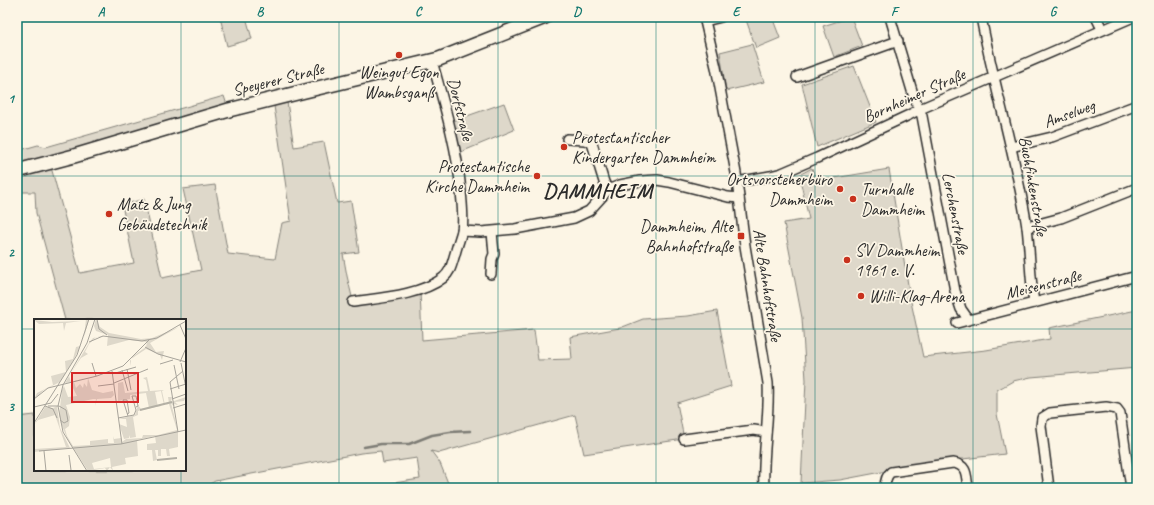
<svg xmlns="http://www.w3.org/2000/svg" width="1154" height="505" font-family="Caveat,sans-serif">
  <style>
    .green { fill: #ded8ca; stroke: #84827a }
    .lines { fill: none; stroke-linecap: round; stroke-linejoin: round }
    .stream { stroke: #7d7b74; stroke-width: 2.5 }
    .street-casing { stroke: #2b2b2b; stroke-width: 12 }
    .secondary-casing { stroke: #2b2b2b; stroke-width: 16 }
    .street { stroke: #fcf5e5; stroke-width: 9 }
    .secondary { stroke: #fcf5e5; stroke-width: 13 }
    .grid { fill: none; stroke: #0f766e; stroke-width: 1; stroke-opacity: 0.55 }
    .poi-dot { fill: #c8321e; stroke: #fcf5e5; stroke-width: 1.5 }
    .labels { text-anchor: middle; stroke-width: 3.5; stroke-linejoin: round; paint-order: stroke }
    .poi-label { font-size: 17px; fill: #2b2b2b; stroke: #fcf5e5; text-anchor: start }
    .street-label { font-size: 17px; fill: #2b2b2b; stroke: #fcf5e5 }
    .district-label { font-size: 21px; font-weight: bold; letter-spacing: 1px; fill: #2b2b2b; stroke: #fcf5e5 }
    .inset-river { fill: none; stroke: #b4b0a5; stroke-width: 2 }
    .inset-road { fill: none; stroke: #a8a49b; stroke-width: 1 }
    .view { fill: #d62828; fill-opacity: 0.15; stroke: #d62828; stroke-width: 2 }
    .inset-edge { fill: none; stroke: #2b2b2b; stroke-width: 2 }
    .neatline { fill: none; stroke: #0f766e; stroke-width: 1.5 }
    .grid-label { font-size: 13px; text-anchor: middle; font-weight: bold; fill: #0f766e }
  </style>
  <rect width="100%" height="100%" fill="#fcf5e5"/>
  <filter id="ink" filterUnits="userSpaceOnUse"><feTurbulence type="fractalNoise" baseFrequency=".025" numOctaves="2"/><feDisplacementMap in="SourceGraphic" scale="8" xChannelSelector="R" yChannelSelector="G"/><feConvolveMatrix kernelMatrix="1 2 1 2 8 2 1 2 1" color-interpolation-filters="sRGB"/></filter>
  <g filter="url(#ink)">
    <g class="green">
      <polygon points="220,17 246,17 252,39 227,46"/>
      <polygon points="745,17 772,17 780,38 756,48"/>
      <polygon points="851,17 862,46 834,57 823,26"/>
      <polygon points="752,44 764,82 726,91 720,52"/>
      <polygon points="854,66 876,122 817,147 802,84"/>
      <polygon points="224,96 227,105 17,165 17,151 38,145 46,147"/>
      <polygon points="287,102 294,147 324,142 337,203 351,201 359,252 343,254 347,276 353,301 420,290 422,340 534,330 538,360 572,359 570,337 620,328 643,319 688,316 717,311 731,386 677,403 684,439 584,454 575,415 439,453 431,451 440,463 450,488 387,488 387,484 420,479 417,458 383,463 381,451 361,453 215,481 203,488 17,488 17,417 35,415 35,470 185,470 185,320 65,320 36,213 35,192 17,192 17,177 51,167 80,273 134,263 122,205 144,199 162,278 201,270 183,189 215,185 228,254 275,259 282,223 291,221 274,106"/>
      <polygon points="504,103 514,130 461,152 453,121"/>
      <polygon points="812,168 816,181 889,169 910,297 923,357 986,350 1050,339 1049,328 1137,310 1137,368 1031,377 1013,381 997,390 997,414 1005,454 929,463 840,480 801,483 806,380 802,318 784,223 809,219 799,175"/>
    </g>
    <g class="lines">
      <polyline class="stream" points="364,447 381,444 409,444 432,435 450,432 470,431"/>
      <g class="street-casing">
        <g id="street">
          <path d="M704,17L716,67L736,173L745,246L768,383C770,418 762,453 764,488"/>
          <polyline points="890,17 913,94 922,116 955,291 961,309 968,319"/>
          <path d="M981,17C994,87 1016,156 1027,227C1030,252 1030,278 1034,303"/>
          <polyline points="1096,17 1102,29"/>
          <polyline points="705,21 721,17"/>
          <polyline points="797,77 898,41"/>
          <polyline points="567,139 585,140 592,143 604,182 608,190"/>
          <polyline points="1011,147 1052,137 1137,105"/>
          <polyline points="737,182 770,176 782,173 817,158 909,115 920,109 1133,17"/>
          <polyline points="1027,227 1061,218 1137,188"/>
          <polyline points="462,231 481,232 515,229 574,218 589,211 608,190 620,185 640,181 657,180 669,182 728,197 739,198"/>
          <polyline points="491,274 492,259 494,254 492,232"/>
          <path d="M353,302C380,298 421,295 443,278C451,272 452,263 455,254C457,246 460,238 462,231C464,218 462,204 461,191C457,147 444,104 432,61"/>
          <polyline points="957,323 1137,276"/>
          <polyline points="684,439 754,430 766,432"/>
          <path d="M885,488C885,481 886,476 891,472L953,463C968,465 966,476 968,488"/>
          <polyline points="1049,488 1041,426 1042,418 1050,413 1106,407 1117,409 1120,413 1131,488"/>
        </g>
      </g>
      <g class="secondary-casing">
        <polyline id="secondary" points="17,171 74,156 229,110 305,91 439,59 545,17"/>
      </g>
      <use href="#street" class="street"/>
      <use href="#secondary" class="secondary"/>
    </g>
  </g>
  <path class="grid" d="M181,17V320M339,17V488M498,17V488M656,17V488M815,17V488M973,17V488M17,176H1137M17,329H35M185,329H1137M181,470V488"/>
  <g class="poi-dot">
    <circle cx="399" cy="55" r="4"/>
    <circle cx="564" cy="147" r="4"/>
    <circle cx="537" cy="176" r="4"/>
    <circle cx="840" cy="189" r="4"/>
    <circle cx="853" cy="199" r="4"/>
    <circle cx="109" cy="214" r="4"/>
    <rect x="737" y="232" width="8" height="8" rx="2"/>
    <circle cx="847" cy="260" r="4"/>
    <circle cx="861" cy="296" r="4"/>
  </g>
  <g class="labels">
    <g class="poi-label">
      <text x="399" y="78" text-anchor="middle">Weingut Egon<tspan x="399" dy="20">Wambsganß</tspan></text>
      <text x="572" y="143">Protestantischer<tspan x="572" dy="20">Kindergarten Dammheim</tspan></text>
      <text x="529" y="172" text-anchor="end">Protestantische<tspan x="529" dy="20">Kirche Dammheim</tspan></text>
      <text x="832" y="185" text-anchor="end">Ortsvorsteherbüro<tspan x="832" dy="20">Dammheim</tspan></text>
      <text x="861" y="195">Turnhalle<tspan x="861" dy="20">Dammheim</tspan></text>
      <text x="117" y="210">Matz &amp; Jung<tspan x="117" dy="20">Gebäudetechnik</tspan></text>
      <text x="733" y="232" text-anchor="end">Dammheim, Alte<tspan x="733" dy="20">Bahnhofstraße</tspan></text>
      <text x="855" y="256">SV Dammheim<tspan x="855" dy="20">1961 e. V.</tspan></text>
      <text x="869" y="302">Willi-Klag-Arena</text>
    </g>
    <g class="street-label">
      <text transform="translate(278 79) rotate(-14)" y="6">Speyerer Straße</text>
      <text transform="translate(914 95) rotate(-24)" y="6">Bornheimer Straße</text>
      <text transform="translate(461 109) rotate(76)" y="6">Dorfstraße</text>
      <text transform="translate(1069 113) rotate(-20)" y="6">Amselweg</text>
      <text transform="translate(1034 186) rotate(80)" y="6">Buchfinkenstraße</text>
      <text transform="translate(956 213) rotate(79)" y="6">Lerchenstraße</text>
      <text transform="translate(1043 284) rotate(-14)" y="6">Meisenstraße</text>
      <text transform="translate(768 285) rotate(81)" y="6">Alte Bahnhofstraße</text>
    </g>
    <g class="district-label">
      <text x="598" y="198">DAMMHEIM</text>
    </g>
  </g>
  <g transform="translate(34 319)">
    <rect width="152" height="152" fill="#fcf5e5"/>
    <path d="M52,0H55L51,15L46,28L39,42L26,63L10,71L0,80L3,74L19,66L17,57L32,53L31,42L39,40L42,28L46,27L50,18ZM62,0L66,8L75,14L107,20L118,19L145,8L116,24L122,33L130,32L128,41L126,36L112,30L97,40V47L96,42L99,37L112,28L113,23L95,21L73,27L74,16L62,12L60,7ZM0,1L18,3L47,2L32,4L30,12L29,4L5,5ZM68,17L70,18H62L55,25L51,33L54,35L47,39L35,57L37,63L51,59L40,63L42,69L46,65L49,69L50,64L53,68L54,59L58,71L69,74L79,72L80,76L77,79L63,80L61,87L62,80H59L32,86L36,98L35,107L31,110L33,117L39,127L56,126V122L74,120V124H80L79,117L80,120L87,119L88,123L92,120L108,119L109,116H124L143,111L135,85L104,92V96L99,98L102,118L96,119L95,116V119L90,120L85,105L93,108L92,100H85L101,96L104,86L107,90L115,89L112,74L96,76V80L84,82V64L89,63L91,74L114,72L112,61L109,59L113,58L116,72L130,71L128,72L131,86L135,84L134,78H138L137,83L152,78L150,82L141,83L144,86L140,85V88L137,84L144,111V128L135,130L136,137H133L132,130H127V137H124V131H121L123,141L119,142L118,131H113V125L122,124L121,117L103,121L104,137L91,139L92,145L78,148L79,152L76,148L73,152L71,149L54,152L33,119L26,102L30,104L33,103H28L25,97L28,71L30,67L34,78L43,77L37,65L40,63L31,64L55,24L59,19ZM127,72L130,86L124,88L121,73ZM76,139L77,148L60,150L58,144ZM23,87L26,109L36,129L0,133V130L32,128L21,96L4,101L0,106L11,88L19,89Z" fill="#ded8ca" fill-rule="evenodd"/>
    <path class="inset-river" d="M106,91L138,83M123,141L143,139"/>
    <path class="inset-road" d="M63,0L65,10L73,16M146,6L152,20M108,22L123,19L152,2M55,23L69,17L108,22M111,28L124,35L152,43M146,43L152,29M58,44L62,57M147,44L152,69M126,45L139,41M140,46L145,70M93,50L97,71M88,51L94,72M78,52L88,125M78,55L102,48M80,64L114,50M64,67L80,65M136,70L152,65M0,80L14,69L63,57L89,47L115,21M138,80L152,75M11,87L19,90L23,99M14,87H25L32,91L34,102L30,104L26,101M0,88L17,84L24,75M102,88L104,87L102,77H98L102,91M139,89L152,85M93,95L95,94L93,81H89L94,97M84,99L100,96L102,91M0,104L43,36L55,0M144,113L136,63L149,52M5,132L87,125L152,111M10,132L12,152M35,136L37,151M12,152H38M53,152L29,113L24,87L29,66L53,24L61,0"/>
    <path class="view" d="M38,54H104V83H38Z"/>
    <rect width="152" height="152" class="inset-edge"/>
  </g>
  <rect width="1154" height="505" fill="none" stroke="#fcf5e5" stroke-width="44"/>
  <rect x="22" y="22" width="1110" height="461" class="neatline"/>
  <g class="grid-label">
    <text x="101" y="16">A</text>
    <text x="260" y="16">B</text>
    <text x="418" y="16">C</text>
    <text x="577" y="16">D</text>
    <text x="736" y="16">E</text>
    <text x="894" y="16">F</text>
    <text x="1053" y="16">G</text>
    <text x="11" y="103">1</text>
    <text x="11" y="257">2</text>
    <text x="11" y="411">3</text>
  </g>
</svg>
